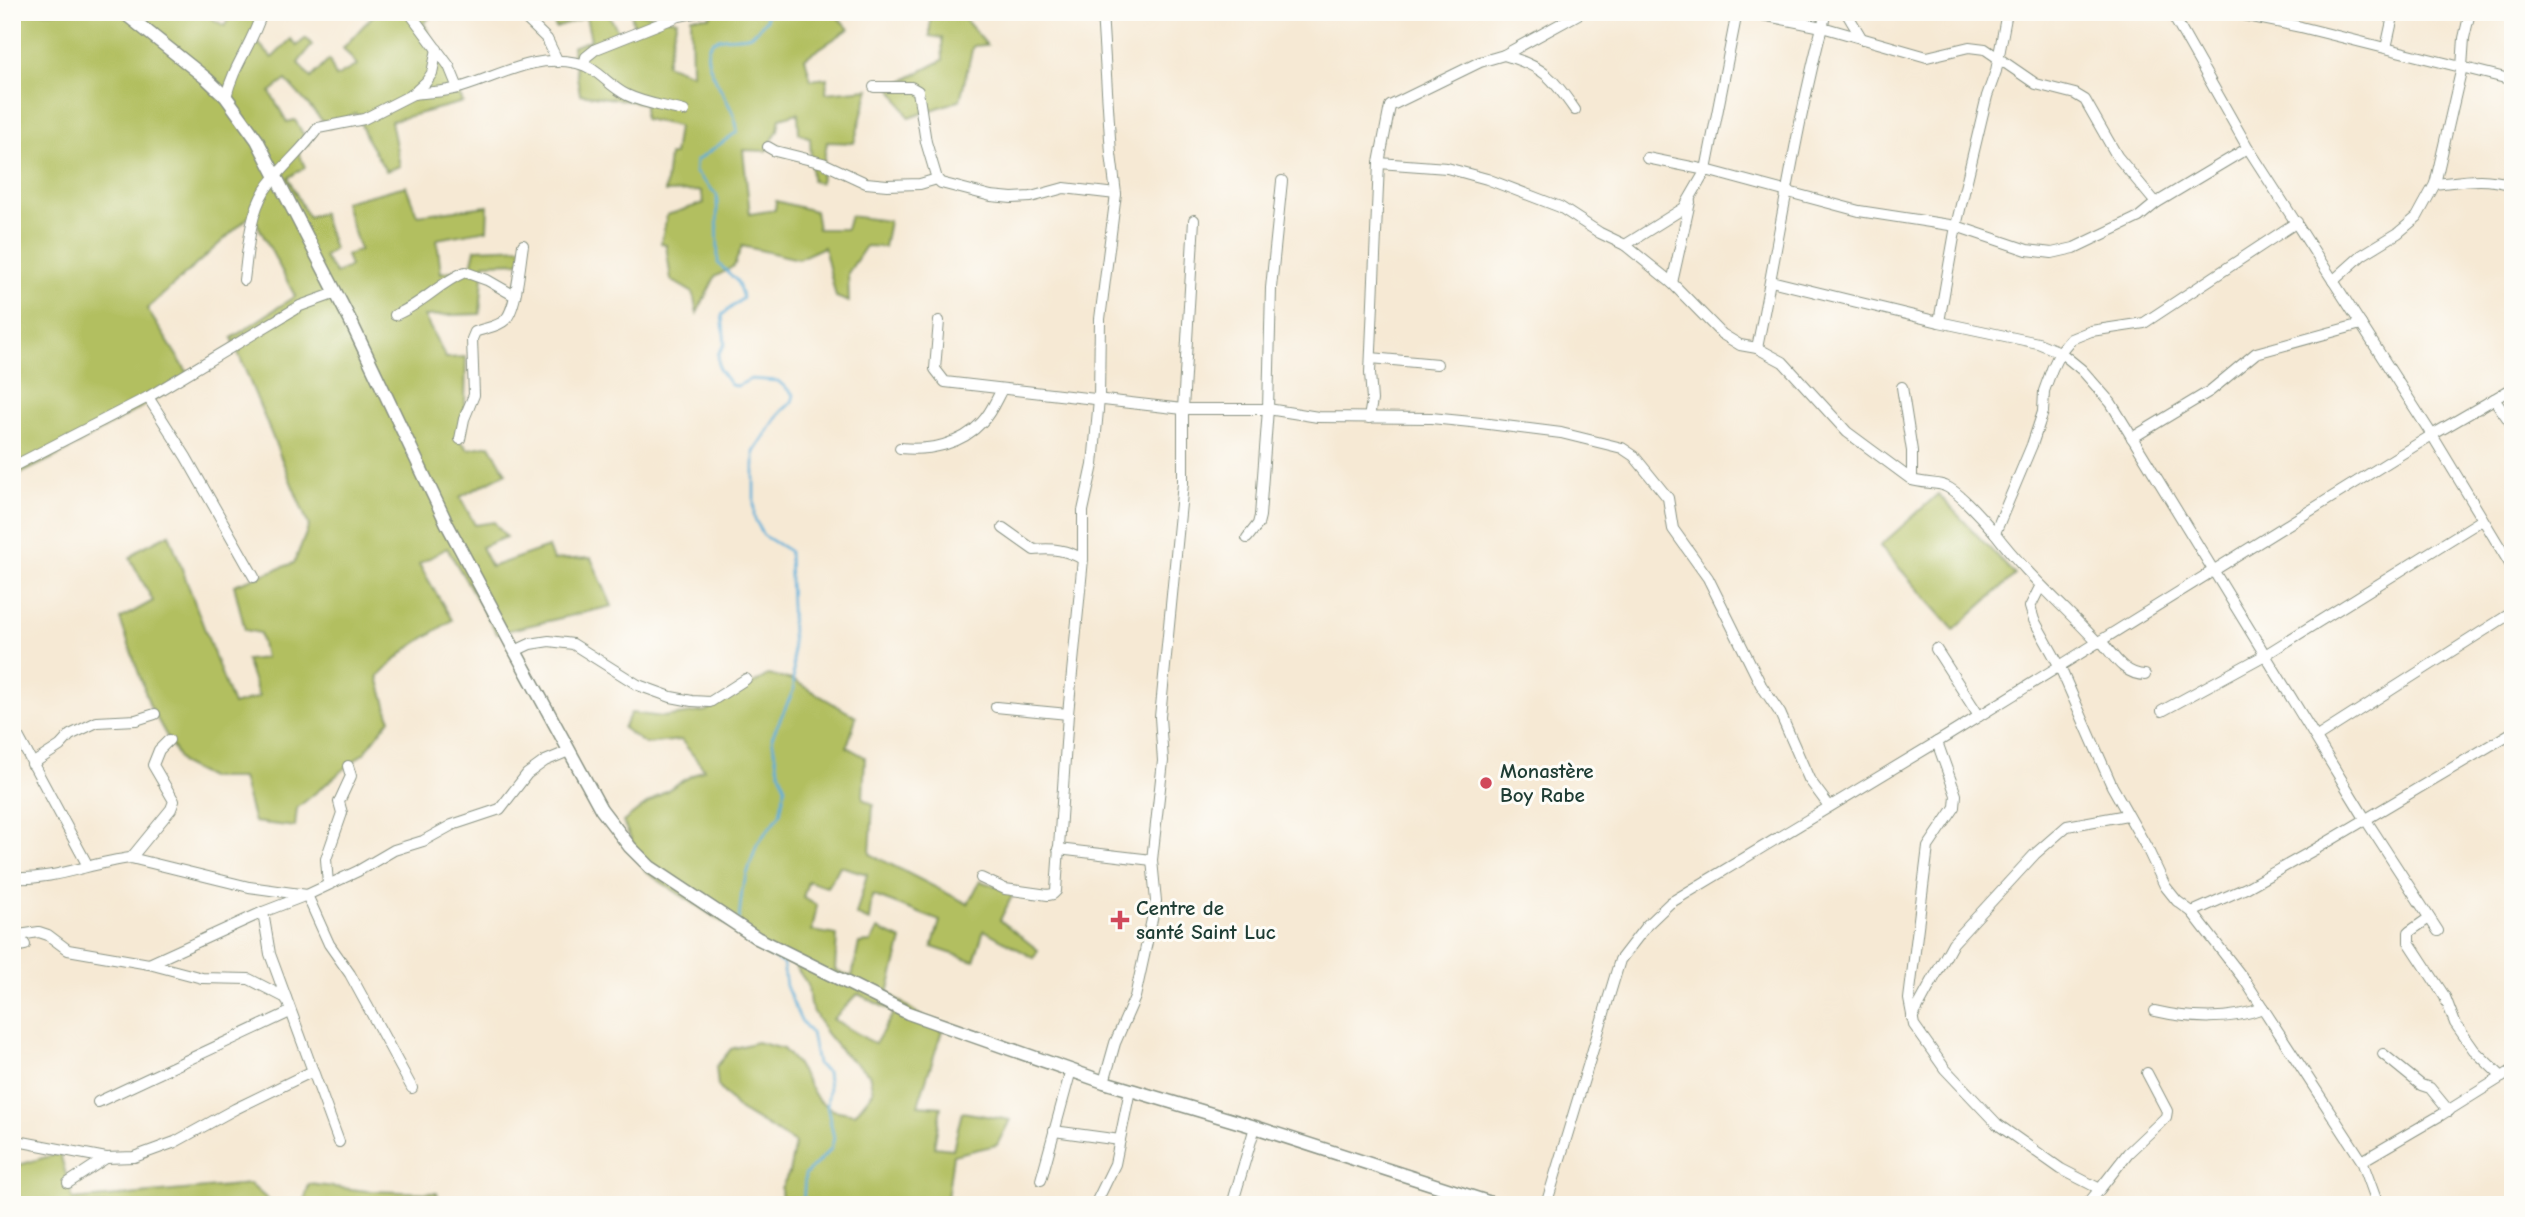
<svg xmlns="http://www.w3.org/2000/svg" width="2525" height="1217" font-family="'Comic Neue',sans-serif">
  <style>
    .green { fill: #b2bf61; stroke: #687e4a; stroke-width: 2; fill-rule: evenodd }
    .lines { fill: none; stroke-linecap: round; stroke-linejoin: round }
    .stream { stroke: #5eafd9; stroke-width: 2.5 }
    .minor-casing { stroke: #8a9384; stroke-width: 12 }
    .major-casing { stroke: #8a9384; stroke-width: 15 }
    .minor { stroke: #fff; stroke-width: 10 }
    .major { stroke: #fff; stroke-width: 12 }
    .poi-dot { fill: #d1495b; stroke: #fdfcf7; stroke-width: 2.5 }
    .labels { text-anchor: middle; stroke-width: 6; stroke-linejoin: round; paint-order: stroke }
    .poi-label { font-size: 21px; font-weight: bold; fill: #1f3d34; stroke: #fdfcf7; text-anchor: start }
  </style>
  <rect width="100%" height="100%" fill="#fdfcf7"/>
  <filter id="ink" filterUnits="userSpaceOnUse"><feTurbulence type="fractalNoise" baseFrequency=".0143" numOctaves="2"/><feDisplacementMap in="SourceGraphic" scale="14" xChannelSelector="R" yChannelSelector="G"/><feConvolveMatrix kernelMatrix="1 2 1 2 8 2 1 2 1" color-interpolation-filters="sRGB"/></filter>
  <filter id="wash" filterUnits="userSpaceOnUse"><feTurbulence type="fractalNoise" baseFrequency=".00686" numOctaves="4" result="noise"/><feDisplacementMap in="SourceGraphic" scale="28" xChannelSelector="R" yChannelSelector="G"/><feGaussianBlur stdDeviation="1.57" result="paint"/><feColorMatrix in="noise" values="0 0 0 0 0 0 0 0 0 0 0 0 0 0 0 0 0 1.4 0 .05"/><feComposite in="paint" operator="in"/></filter>
  <g filter="url(#wash)">
    <rect width="100%" height="100%" fill="#f6e9d4"/>
    <g class="green">
      <polygon points="12,12 201,12 225,26 231,12 259,12 252,36 272,58 291,39 297,46 306,38 312,45 298,63 311,78 329,60 336,77 357,65 343,48 376,12 449,12 443,18 433,15 424,23 463,102 391,121 400,166 386,171 368,141 356,113 329,128 286,80 270,92 287,122 295,120 309,144 297,149 305,167 288,178 308,217 322,213 334,249 324,257 336,274 350,266 346,255 360,250 344,202 406,186 417,215 488,206 487,230 437,239 441,273 471,267 475,249 526,247 524,262 484,263 480,314 424,316 446,358 466,357 465,404 457,437 468,449 490,445 506,473 460,497 475,525 494,522 506,537 481,547 491,567 548,547 553,560 591,558 612,606 497,633 447,548 419,564 452,620 406,650 378,677 390,719 365,752 297,808 295,827 254,822 242,778 209,778 182,764 150,706 120,619 153,601 130,558 141,548 169,534 233,705 259,697 246,660 265,658 260,633 245,630 234,585 294,563 309,526 232,338 295,296 252,214 147,309 191,378 61,454 12,478"/>
      <polygon points="548,12 607,12 620,34 634,29 631,12 677,20 666,64 692,74 691,17 710,17 713,12 833,12 849,29 805,58 811,80 827,78 826,93 869,89 854,143 827,142 820,183 812,181 810,138 799,133 798,113 780,118 778,130 766,151 743,150 750,214 775,210 776,201 815,211 818,229 846,229 850,216 889,221 884,247 866,246 848,273 849,302 836,297 824,247 798,259 742,246 734,266 715,277 697,313 693,293 671,280 666,245 661,243 667,215 704,203 701,191 665,192 669,155 674,155 678,126 644,119 644,103 580,94 572,47 591,40 586,17 556,28"/>
      <polygon points="930,12 967,12 963,17 987,45 973,46 960,100 909,118 891,87 943,60 942,38 930,36"/>
      <polygon points="1938,494 2015,575 1954,630 1880,546"/>
      <path d="M768,675L793,680L856,717L847,747L865,757L863,799L873,804L870,854L968,904L980,881L1014,892L1000,920L1038,950L1034,958L984,930L974,961L932,947L940,921L872,895L869,921L856,915L867,874L840,866L827,887L808,881L803,898L817,905L812,931L837,935L835,970L852,977L859,943L871,942L878,929L902,940L888,993L942,1031L918,1105L941,1107L934,1147L953,1149L962,1112L1010,1120L997,1145L953,1155L947,1199L981,1205H782L781,1188L789,1173L795,1143L737,1108L718,1086L716,1067L731,1049L757,1042L783,1049L796,1063L818,1100L833,1110L855,1114L873,1092L869,1074L842,1052L826,1033L810,1005L808,985L793,963L725,924L646,872L623,822C649,801 675,784 704,769L681,740L645,744L623,728L631,713L663,717L706,711ZM858,994L894,1012L875,1044L833,1019Z"/>
      <polygon points="60,1153 73,1200 250,1184 274,1205 12,1205 12,1167"/>
      <polygon points="309,1184 367,1191 437,1193 441,1205 303,1205"/>
    </g>
    <g class="lines">
      <g class="stream">
        <path d="M739,919L742,890L757,844L780,814L785,788L776,760L772,737L794,689L789,551L763,535L754,517V452L780,413L792,402L794,395L778,381L751,379L737,386L731,385L719,369L718,354L725,344L722,315L743,298L737,281L718,263L717,195L695,172L696,161L737,132C739,108 699,67 709,46C715,33 739,40 750,35C756,33 761,25 766,20V12"/>
        <polyline points="754,943 756,947 783,964 786,986 800,1019 811,1033 817,1064 827,1072 829,1089 827,1106 834,1138 831,1149 805,1175 803,1205"/>
        <polyline points="914,1205 918,1203 926,1205"/>
      </g>
    </g>
  </g>
  <g filter="url(#ink)">
    <g class="lines">
      <g class="minor-casing">
        <g id="minor">
          <polyline points="409,12 449,66 458,88"/>
          <polyline points="519,12 547,39 558,62"/>
          <polyline points="844,12 852,12"/>
          <polyline points="1747,12 1822,27 1927,57 1969,47 1985,49 2036,84 2075,94 2085,100 2117,156 2156,203"/>
          <path d="M1826,12C1796,123 1780,236 1757,348L1783,362L1847,432L1912,480C1921,483 1940,483 1945,486C1960,492 1984,521 1995,533"/>
          <polyline points="1846,12 1862,39"/>
          <polyline points="2171,12 2248,148 2432,435 2513,569"/>
          <polyline points="2228,12 2301,27 2513,80"/>
          <polyline points="2386,48 2394,12"/>
          <path d="M1504,55C1544,67 1552,77 1575,110"/>
          <polyline points="584,65 586,57 596,49 679,16 699,12"/>
          <polyline points="874,87 911,87 918,91 926,142 937,179 941,183 991,196 1012,198 1031,197 1064,188 1116,194"/>
          <path d="M414,94C429,92 447,92 462,87C502,75 533,54 577,63C597,67 608,86 627,95C645,104 665,106 684,111"/>
          <path d="M226,97C233,66 253,43 262,12"/>
          <polyline points="768,147 775,151 823,163 866,183 887,185 920,184 937,179"/>
          <polyline points="1647,158 1706,170 1737,12"/>
          <polyline points="1379,163 1447,168 1487,179 1560,207 1600,233 1625,245 1672,283 1722,334 1740,345 1757,348"/>
          <path d="M2435,184C2464,181 2483,176 2513,185"/>
          <polyline points="1625,245 1684,208 1706,170 1859,211 1956,226 2027,250 2052,253 2074,248 2139,217 2156,203 2248,148"/>
          <path d="M244,280C248,250 249,216 265,190C280,168 302,151 318,128L364,119L413,94L426,82L432,73L437,49"/>
          <polyline points="1771,281 1939,322 2038,343 2060,352 2082,370 2111,403 2366,820 2438,931"/>
          <polyline points="2333,281 2362,255 2398,233 2417,217 2435,184 2462,67 2464,38 2470,12"/>
          <polyline points="1672,283 1690,202"/>
          <path d="M395,315C421,305 439,283 465,272L487,280L515,296"/>
          <polyline points="939,321 935,369 945,382 1183,409 1268,409 1318,417 1431,418 1481,423 1561,433 1622,448 1634,456 1668,498 1673,529 1708,578 1761,685 1780,713 1809,779 1829,806"/>
          <polyline points="1939,322 1956,226 1987,96 1996,71 2007,12"/>
          <polyline points="1371,358 1437,364"/>
          <polyline points="1902,387 1912,451 1912,480"/>
          <polyline points="148,397 186,457 254,577"/>
          <polyline points="2494,399 2513,426"/>
          <polyline points="1369,418 1372,400 1370,373 1379,163 1390,106 1480,62 1504,55 1582,12"/>
          <polyline points="2132,438 2210,391 2256,353 2361,324"/>
          <path d="M460,439L464,419L474,395L472,339L475,332C484,328 498,327 505,320C517,309 520,262 523,245"/>
          <path d="M900,448C929,451 961,445 982,422C991,413 996,400 1002,389"/>
          <polyline points="12,467 148,397 300,306 336,293"/>
          <path d="M1003,528L1034,550C1054,548 1066,550 1083,559"/>
          <polyline points="1247,538 1258,524 1260,516 1268,409 1271,288 1282,181"/>
          <polyline points="2040,587 2030,607 2034,620 2059,665 2112,786 2148,850 2165,886 2177,901 2192,912 2246,982 2362,1161 2378,1205"/>
          <path d="M2101,641C2113,655 2124,675 2145,675"/>
          <path d="M2098,643C2064,606 2026,574 1995,533L2032,445L2043,412L2044,391L2052,369L2060,352L2071,339L2091,331L2144,323L2297,222"/>
          <polyline points="1936,649 1979,716"/>
          <polyline points="515,651 530,644 549,641 573,644 638,685 671,697 692,701 710,702 746,679"/>
          <polyline points="996,707 1068,714"/>
          <polyline points="2162,711 2265,655 2482,520"/>
          <polyline points="12,725 88,866"/>
          <polyline points="2317,737 2513,612"/>
          <polyline points="1937,742 1956,795 1955,807 1928,847 1909,999 1914,1025 1945,1069 1997,1124 2061,1169 2100,1189 2087,1205"/>
          <polyline points="32,764 60,746 70,735 97,722 136,720 155,714"/>
          <polyline points="1058,849 1152,860"/>
          <polyline points="131,858 171,809 174,801 153,765 159,750 169,740"/>
          <path d="M12,878C57,880 88,863 131,858L249,887L307,895L329,944L350,974L412,1088"/>
          <polyline points="981,878 1005,889 1048,895 1053,894 1056,891 1068,714 1083,559 1083,511 1093,465 1099,399 1100,319 1116,194 1111,154 1102,12"/>
          <polyline points="328,884 326,859 342,813 339,802 351,776 348,766"/>
          <polyline points="263,912 270,954 339,1142"/>
          <polyline points="2192,912 2246,888 2314,850 2513,732"/>
          <polyline points="2429,918 2409,932 2409,942 2445,997 2455,1023 2474,1050 2502,1077"/>
          <polyline points="12,925 25,945 12,948"/>
          <polyline points="19,935 39,932 48,935 68,950 149,964 202,978 249,979 286,998"/>
          <polyline points="149,964 263,912 307,895 358,871 394,850 423,841 452,825 500,809 527,774 545,761 569,751"/>
          <path d="M2155,1011C2189,1019 2230,1021 2263,1008"/>
          <polyline points="1912,1018 1953,943 2035,854 2067,826 2127,815"/>
          <polyline points="2383,1054 2421,1085 2430,1088 2449,1111"/>
          <polyline points="1104,1082 1115,1043 1135,997 1156,901 1152,860 1163,761 1160,717 1183,483 1183,409 1194,220"/>
          <polyline points="98,1102 290,1012"/>
          <polyline points="1054,1131 1120,1140"/>
          <polyline points="12,1140 106,1158 134,1157 175,1142 235,1109 313,1071"/>
          <polyline points="2362,1161 2441,1115 2513,1070"/>
          <polyline points="1041,1180 1071,1070"/>
          <polyline points="68,1183 106,1158"/>
          <polyline points="2100,1189 2128,1153 2166,1117 2167,1111 2147,1073"/>
          <polyline points="1095,1205 1115,1164 1130,1090"/>
          <polyline points="1232,1205 1255,1127"/>
          <polyline points="1546,1205 1620,960 1647,925 1670,903 1947,736 2432,435 2513,388"/>
        </g>
      </g>
      <g class="major-casing">
        <polyline id="major" points="123,12 207,79 226,97 257,140 351,322 447,524 515,651 601,809 630,847 650,867 757,938 908,1013 1104,1082 1255,1127 1497,1205"/>
      </g>
      <use href="#minor" class="minor"/>
      <use href="#major" class="major"/>
    </g>
  </g>
  <g class="poi-dot">
    <circle cx="1486" cy="783" r="7"/>
    <path d="M1116.5 909.5h7v7h7v7h-7v7h-7v-7h-7v-7h7z"/>
  </g>
  <g class="labels">
    <g class="poi-label">
      <text x="1500" y="778">Monastère<tspan x="1500" dy="24">Boy Rabe</tspan></text>
      <text x="1136" y="915">Centre de<tspan x="1136" dy="24">santé Saint Luc</tspan></text>
    </g>
  </g>
  <rect width="2525" height="1217" fill="none" stroke="#fdfcf7" stroke-width="42"/>
</svg>
